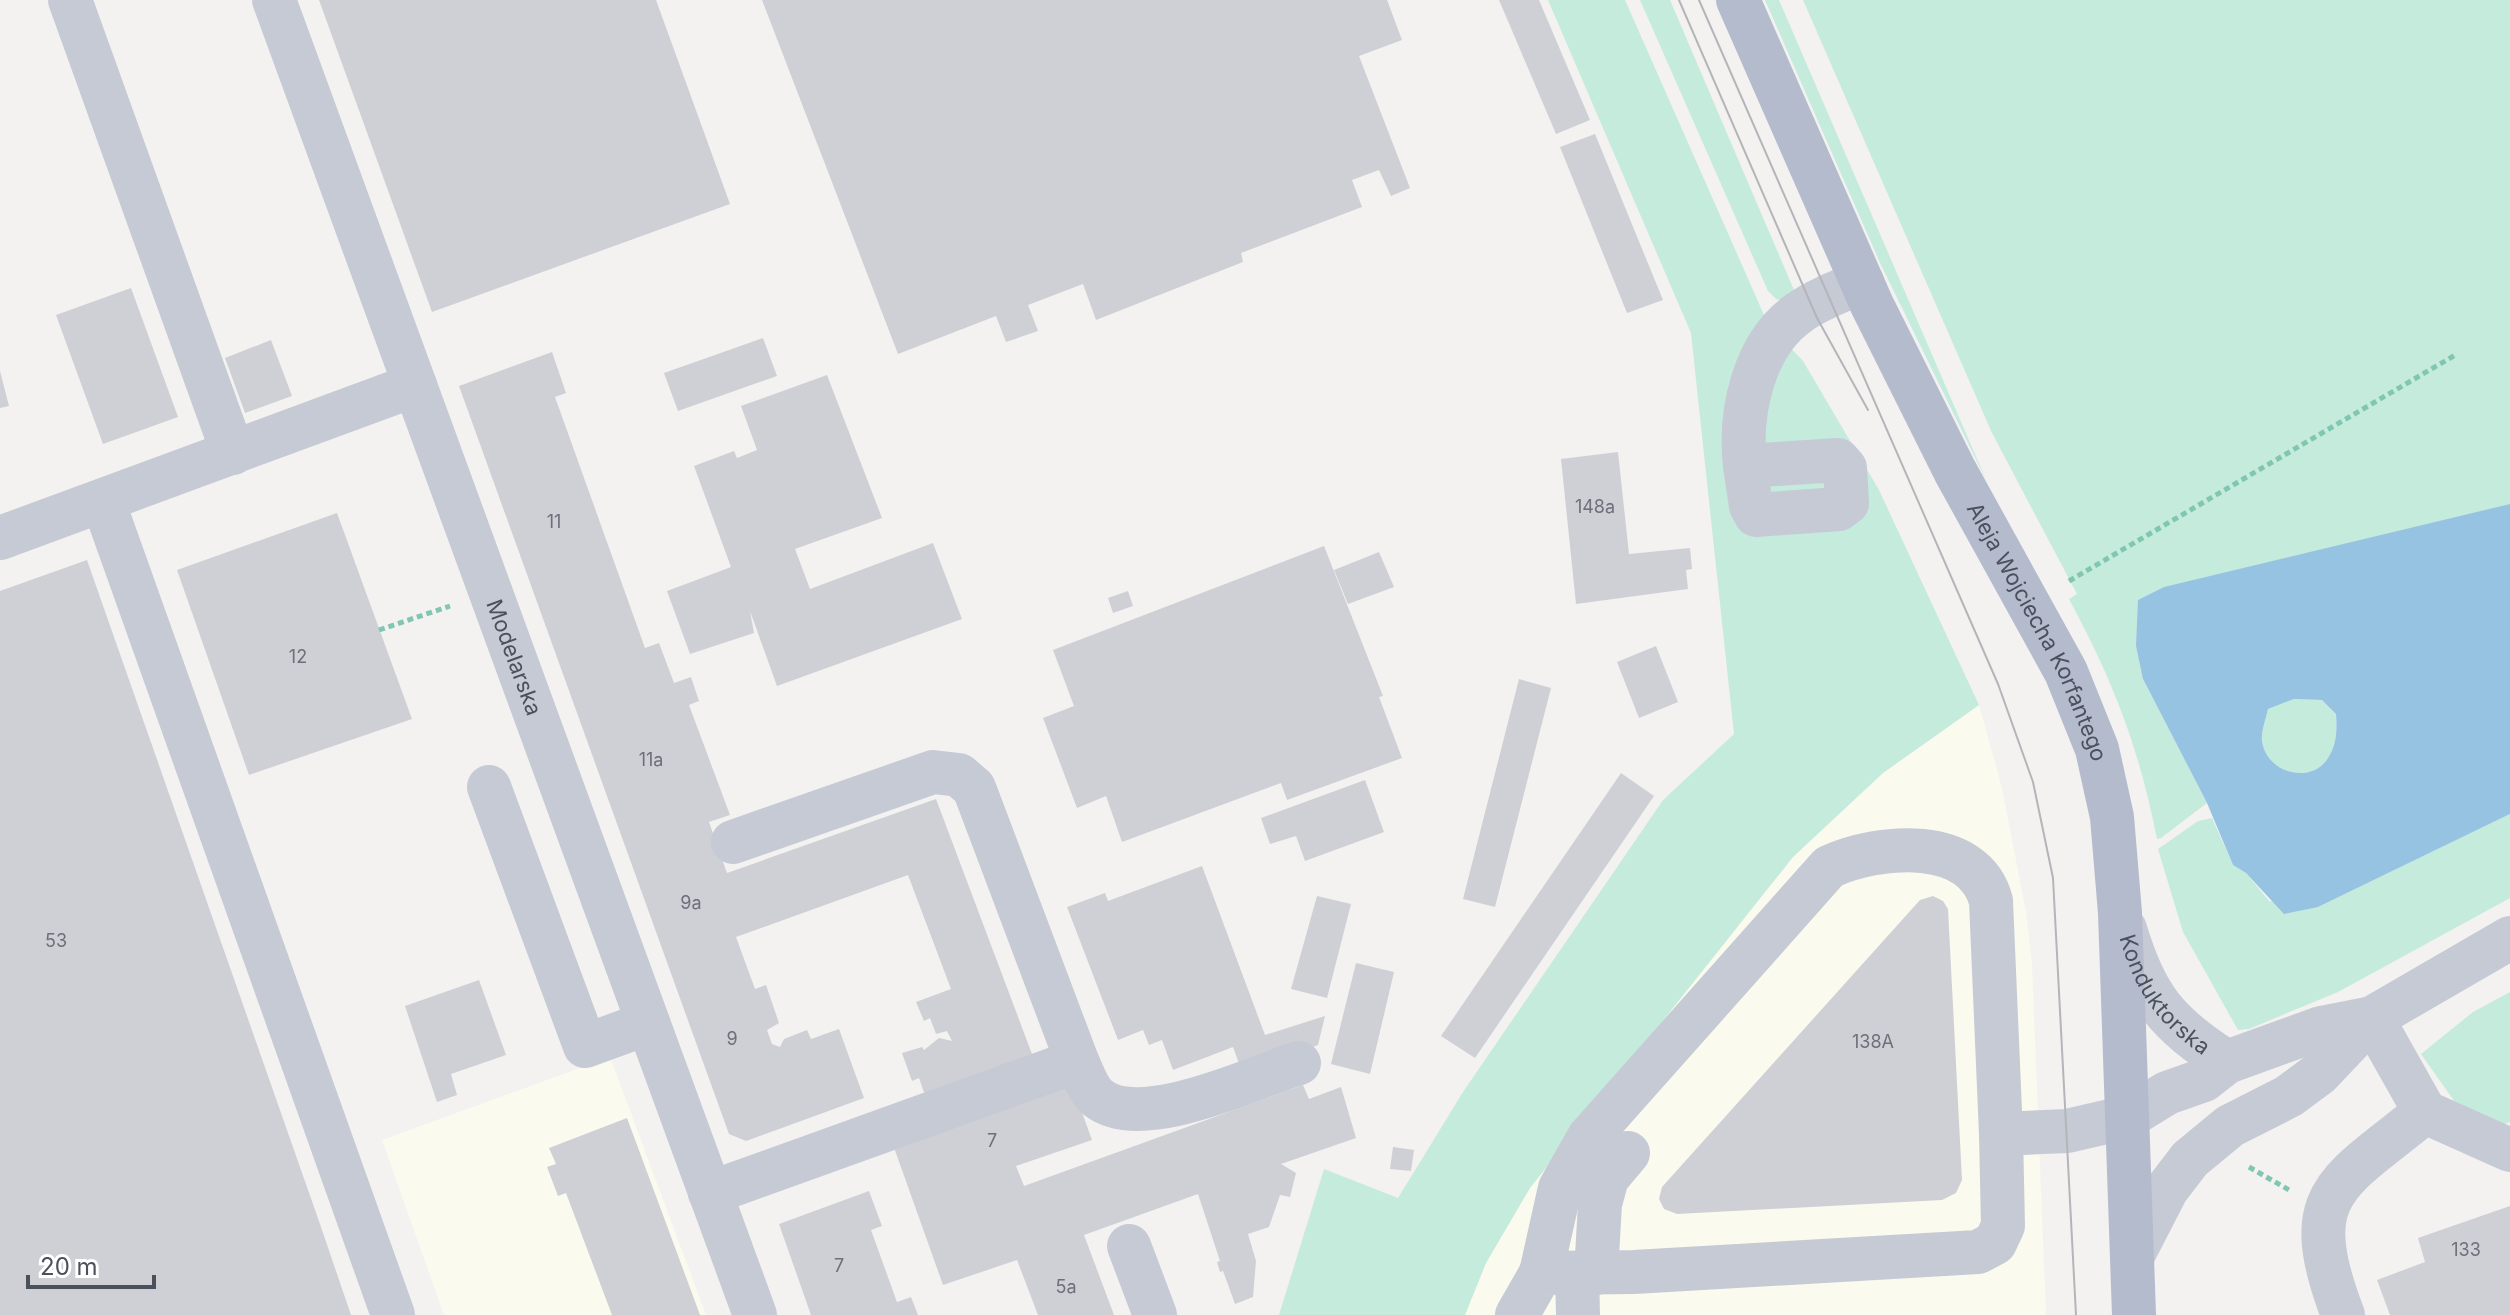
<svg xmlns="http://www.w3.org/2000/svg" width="2510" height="1315" font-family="Inter,sans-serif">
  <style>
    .commercial { fill: #fbfaee }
    .green { fill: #c5ebdc }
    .water { fill: #97c3e3; fill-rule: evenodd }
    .building { fill: #cfd0d5 }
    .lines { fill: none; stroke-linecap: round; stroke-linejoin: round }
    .path { stroke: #81c6b2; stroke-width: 5; stroke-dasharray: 6 4; stroke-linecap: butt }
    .minor { stroke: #c6cad4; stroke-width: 44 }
    .major { stroke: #b4bbcc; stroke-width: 44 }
    .tram { stroke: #b4b5ba; stroke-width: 2 }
    .labels { text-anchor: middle; stroke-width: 8; stroke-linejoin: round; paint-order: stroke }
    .number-label { font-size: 18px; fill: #6c707b }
    .street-label { font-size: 22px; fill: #4b505d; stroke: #fff }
  </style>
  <rect width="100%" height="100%" fill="#f3f2f1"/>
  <g class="commercial">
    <polygon points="1979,705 2002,788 2026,912 2032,965 2046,1315 1465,1315 1486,1263 1530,1188 1793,857 1883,773"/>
    <polygon points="610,1057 706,1315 444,1315 382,1140"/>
  </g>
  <g class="green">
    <polygon points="1548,0 1625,0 1768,324 1803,361 1879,490 1979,705 1883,773 1793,857 1530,1188 1486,1263 1465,1315 1279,1315 1324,1169 1398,1198 1463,1092 1663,800 1734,734 1691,333"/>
    <polygon points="1640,0 1670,0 1797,297 1786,302 1776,299 1768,291"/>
    <polygon points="1765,0 1779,0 1987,482 1881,265"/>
    <path d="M1803,0H2510V504L2462,517L2143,679L2207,803L2161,838L2157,839C2139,747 2113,681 2069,599L2077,594L1992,433Z"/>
    <path d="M2294,699L2322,700L2336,714C2337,730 2337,744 2328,758C2310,786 2266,772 2262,741C2261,731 2266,719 2268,709Z"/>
    <polygon points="2510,814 2510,898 2338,992 2249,1029 2238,1030 2183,932 2158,849 2198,821 2212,818 2233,865 2246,873 2269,901 2318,907"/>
    <polygon points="2510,992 2510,1122 2502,1125 2457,1105 2421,1054 2473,1012"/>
  </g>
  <path class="water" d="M2510,504V814L2318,907L2284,914L2246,873L2233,865L2207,803L2143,679L2136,646L2138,600L2164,587ZM2294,699L2322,700L2336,714C2337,730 2337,744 2328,758C2310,786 2266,772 2262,741C2261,731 2266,719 2268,709Z"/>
  <g class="building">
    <polygon points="319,0 656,0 730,204 432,312"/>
    <polygon points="762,0 1387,0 1402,40 1359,56 1410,188 1391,196 1379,170 1352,180 1362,207 1241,253 1243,262 1096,320 1083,284 1028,305 1038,331 1006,342 996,316 898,354"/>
    <polygon points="1499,0 1539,0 1590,120 1556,134"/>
    <polygon points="1595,134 1663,300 1627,313 1560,147"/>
    <polygon points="131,288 178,417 103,444 56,315"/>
    <polygon points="763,338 777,376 678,411 664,373"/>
    <polygon points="271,340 292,396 245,413 225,358"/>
    <polygon points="552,352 566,393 555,397 645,648 659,643 674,683 691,677 699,701 689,705 730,815 709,822 727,873 936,799 1035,1062 927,1101 919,1078 912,1081 902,1053 922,1047 924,1050 939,1038 952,1041 947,1031 936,1034 930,1018 924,1021 916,1002 951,989 908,875 736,937 755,989 766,985 779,1023 767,1030 772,1044 780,1047 784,1039 807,1030 811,1039 839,1029 864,1098 746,1141 729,1134 459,386"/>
    <polygon points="0,371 9,406 0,408"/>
    <polygon points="827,375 882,518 795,549 810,589 933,543 962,619 777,686 750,611 754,633 690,654 667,591 731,567 694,466 734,451 737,458 757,450 741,406"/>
    <polygon points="1618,452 1629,554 1690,548 1692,569 1686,570 1688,589 1576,604 1561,459"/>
    <polygon points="337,513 412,719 249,775 177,570"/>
    <polygon points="1324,546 1383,696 1379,697 1402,758 1287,800 1281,783 1122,842 1106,796 1077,808 1043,718 1074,706 1053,650"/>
    <polygon points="1379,552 1394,587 1348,604 1334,570"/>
    <polygon points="87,560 321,1227 351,1315 0,1315 0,591"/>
    <polygon points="1128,591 1133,606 1113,613 1108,598"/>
    <polygon points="1656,646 1678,702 1639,718 1617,662"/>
    <polygon points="1519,679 1551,688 1495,907 1463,899"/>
    <polygon points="1621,773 1654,796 1475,1058 1441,1036"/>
    <polygon points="1365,780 1384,832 1305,861 1296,836 1270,844 1261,818"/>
    <polygon points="1202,866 1265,1035 1325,1016 1318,1045 1242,1072 1233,1047 1173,1070 1162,1040 1149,1045 1143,1030 1118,1040 1067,907 1105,893 1108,901"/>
    <polygon points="1317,896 1351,904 1327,998 1291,989"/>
    <polygon points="1933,896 1943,901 1948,909 1962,1180 1956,1193 1942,1200 1677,1214 1664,1209 1659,1199 1662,1187 1920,900"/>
    <polygon points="1356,963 1394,972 1370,1074 1331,1064"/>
    <polygon points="479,980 506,1055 451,1074 457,1095 437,1102 405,1006"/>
    <polygon points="1070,1079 1092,1140 1016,1166 1024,1186 1303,1085 1309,1099 1341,1087 1356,1138 1281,1164 1296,1173 1290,1197 1280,1195 1269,1227 1248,1234 1256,1261 1253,1297 1235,1304 1223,1271 1220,1272 1217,1262 1220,1261 1198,1194 1084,1235 1114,1315 1038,1315 1017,1260 943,1285 892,1142"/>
    <polygon points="627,1118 693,1296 700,1315 612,1315 566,1193 558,1196 547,1167 556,1164 549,1148"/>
    <polygon points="1393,1147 1414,1150 1411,1171 1390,1169"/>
    <polygon points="869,1191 882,1226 871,1230 897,1302 911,1297 918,1315 811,1315 779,1224"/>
    <polygon points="2510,1206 2510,1315 2390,1315 2377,1280 2425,1262 2418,1238"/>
  </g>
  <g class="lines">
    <g class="path">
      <polyline points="2069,581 2457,354"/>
      <polyline points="379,630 450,606"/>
      <polyline points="2249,1167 2289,1190"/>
    </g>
    <g class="minor">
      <polyline points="70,0 233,453"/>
      <path id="s1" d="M274,0L755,1315"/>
      <path d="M1745,466L1838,460L1845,468L1847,503L1839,509L1756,515L1751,506L1745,466C1739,413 1753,344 1800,312C1818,299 1841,291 1862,282"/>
      <polyline points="103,501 393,1315"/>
      <polyline points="0,538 415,385"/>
      <polyline points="489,787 585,1046 648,1023"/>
      <path d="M733,842L933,772L959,775L974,788L1077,1061C1083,1073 1087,1089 1098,1098C1141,1132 1253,1078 1299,1063"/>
      <path id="s2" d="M2125,929C2145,997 2167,1024 2227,1062"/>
      <polyline points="2372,1018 2425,1112 2510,1150"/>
      <polyline points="710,1193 1077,1061"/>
      <polyline points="1129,1246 1155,1315"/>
      <polyline points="2134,1253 2167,1189 2190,1159 2230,1126 2289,1096 2320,1073 2372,1018 2510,938"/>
      <path d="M1541,1273L1560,1188L1589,1137L1829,867C1879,844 1974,836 1991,901L2001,1134"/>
      <polyline points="1577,1273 1578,1315"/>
      <polyline points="1596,1273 1600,1204 1607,1178 1628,1153"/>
      <polyline points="1517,1315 1541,1273 1634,1272 1978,1252 1995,1243 2003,1226 2001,1134 2067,1131 2128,1117 2167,1093 2204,1080 2227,1062 2321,1028 2372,1018"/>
      <path d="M2343,1315C2296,1192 2337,1184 2425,1112"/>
    </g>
    <path class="major" id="s3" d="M1738,0L1872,305L1955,471L2066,672L2097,749L2112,817L2120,913L2134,1315"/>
    <g class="tram">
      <polyline points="1679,0 1817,318 1868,410"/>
      <polyline points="1699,0 1998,684 2033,782 2053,878 2076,1315"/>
    </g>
  </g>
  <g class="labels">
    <g class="number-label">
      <text x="1595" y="513">148a</text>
      <text x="554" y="528">11</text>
      <text x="298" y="663">12</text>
      <text x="651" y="766">11a</text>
      <text x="691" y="909">9a</text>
      <text x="56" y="947">53</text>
      <text x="732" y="1045">9</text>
      <text x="1873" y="1048">138A</text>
      <text x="992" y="1147">7</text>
      <text x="2466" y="1256">133</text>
      <text x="839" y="1272">7</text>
      <text x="1066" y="1293">5a</text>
    </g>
    <g class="street-label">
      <text dy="8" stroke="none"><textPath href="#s3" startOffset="700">Aleja Wojciecha Korfantego</textPath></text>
      <text dy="8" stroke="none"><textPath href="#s1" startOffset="700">Modelarska</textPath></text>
      <text dy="8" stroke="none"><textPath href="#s2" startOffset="78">Konduktorska</textPath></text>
    </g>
  </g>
  <path d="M28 1275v12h126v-12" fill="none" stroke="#4b505d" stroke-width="4"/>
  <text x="40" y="1275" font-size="24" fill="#4b505d" stroke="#ffffff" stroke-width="6" paint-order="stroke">20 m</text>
</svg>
